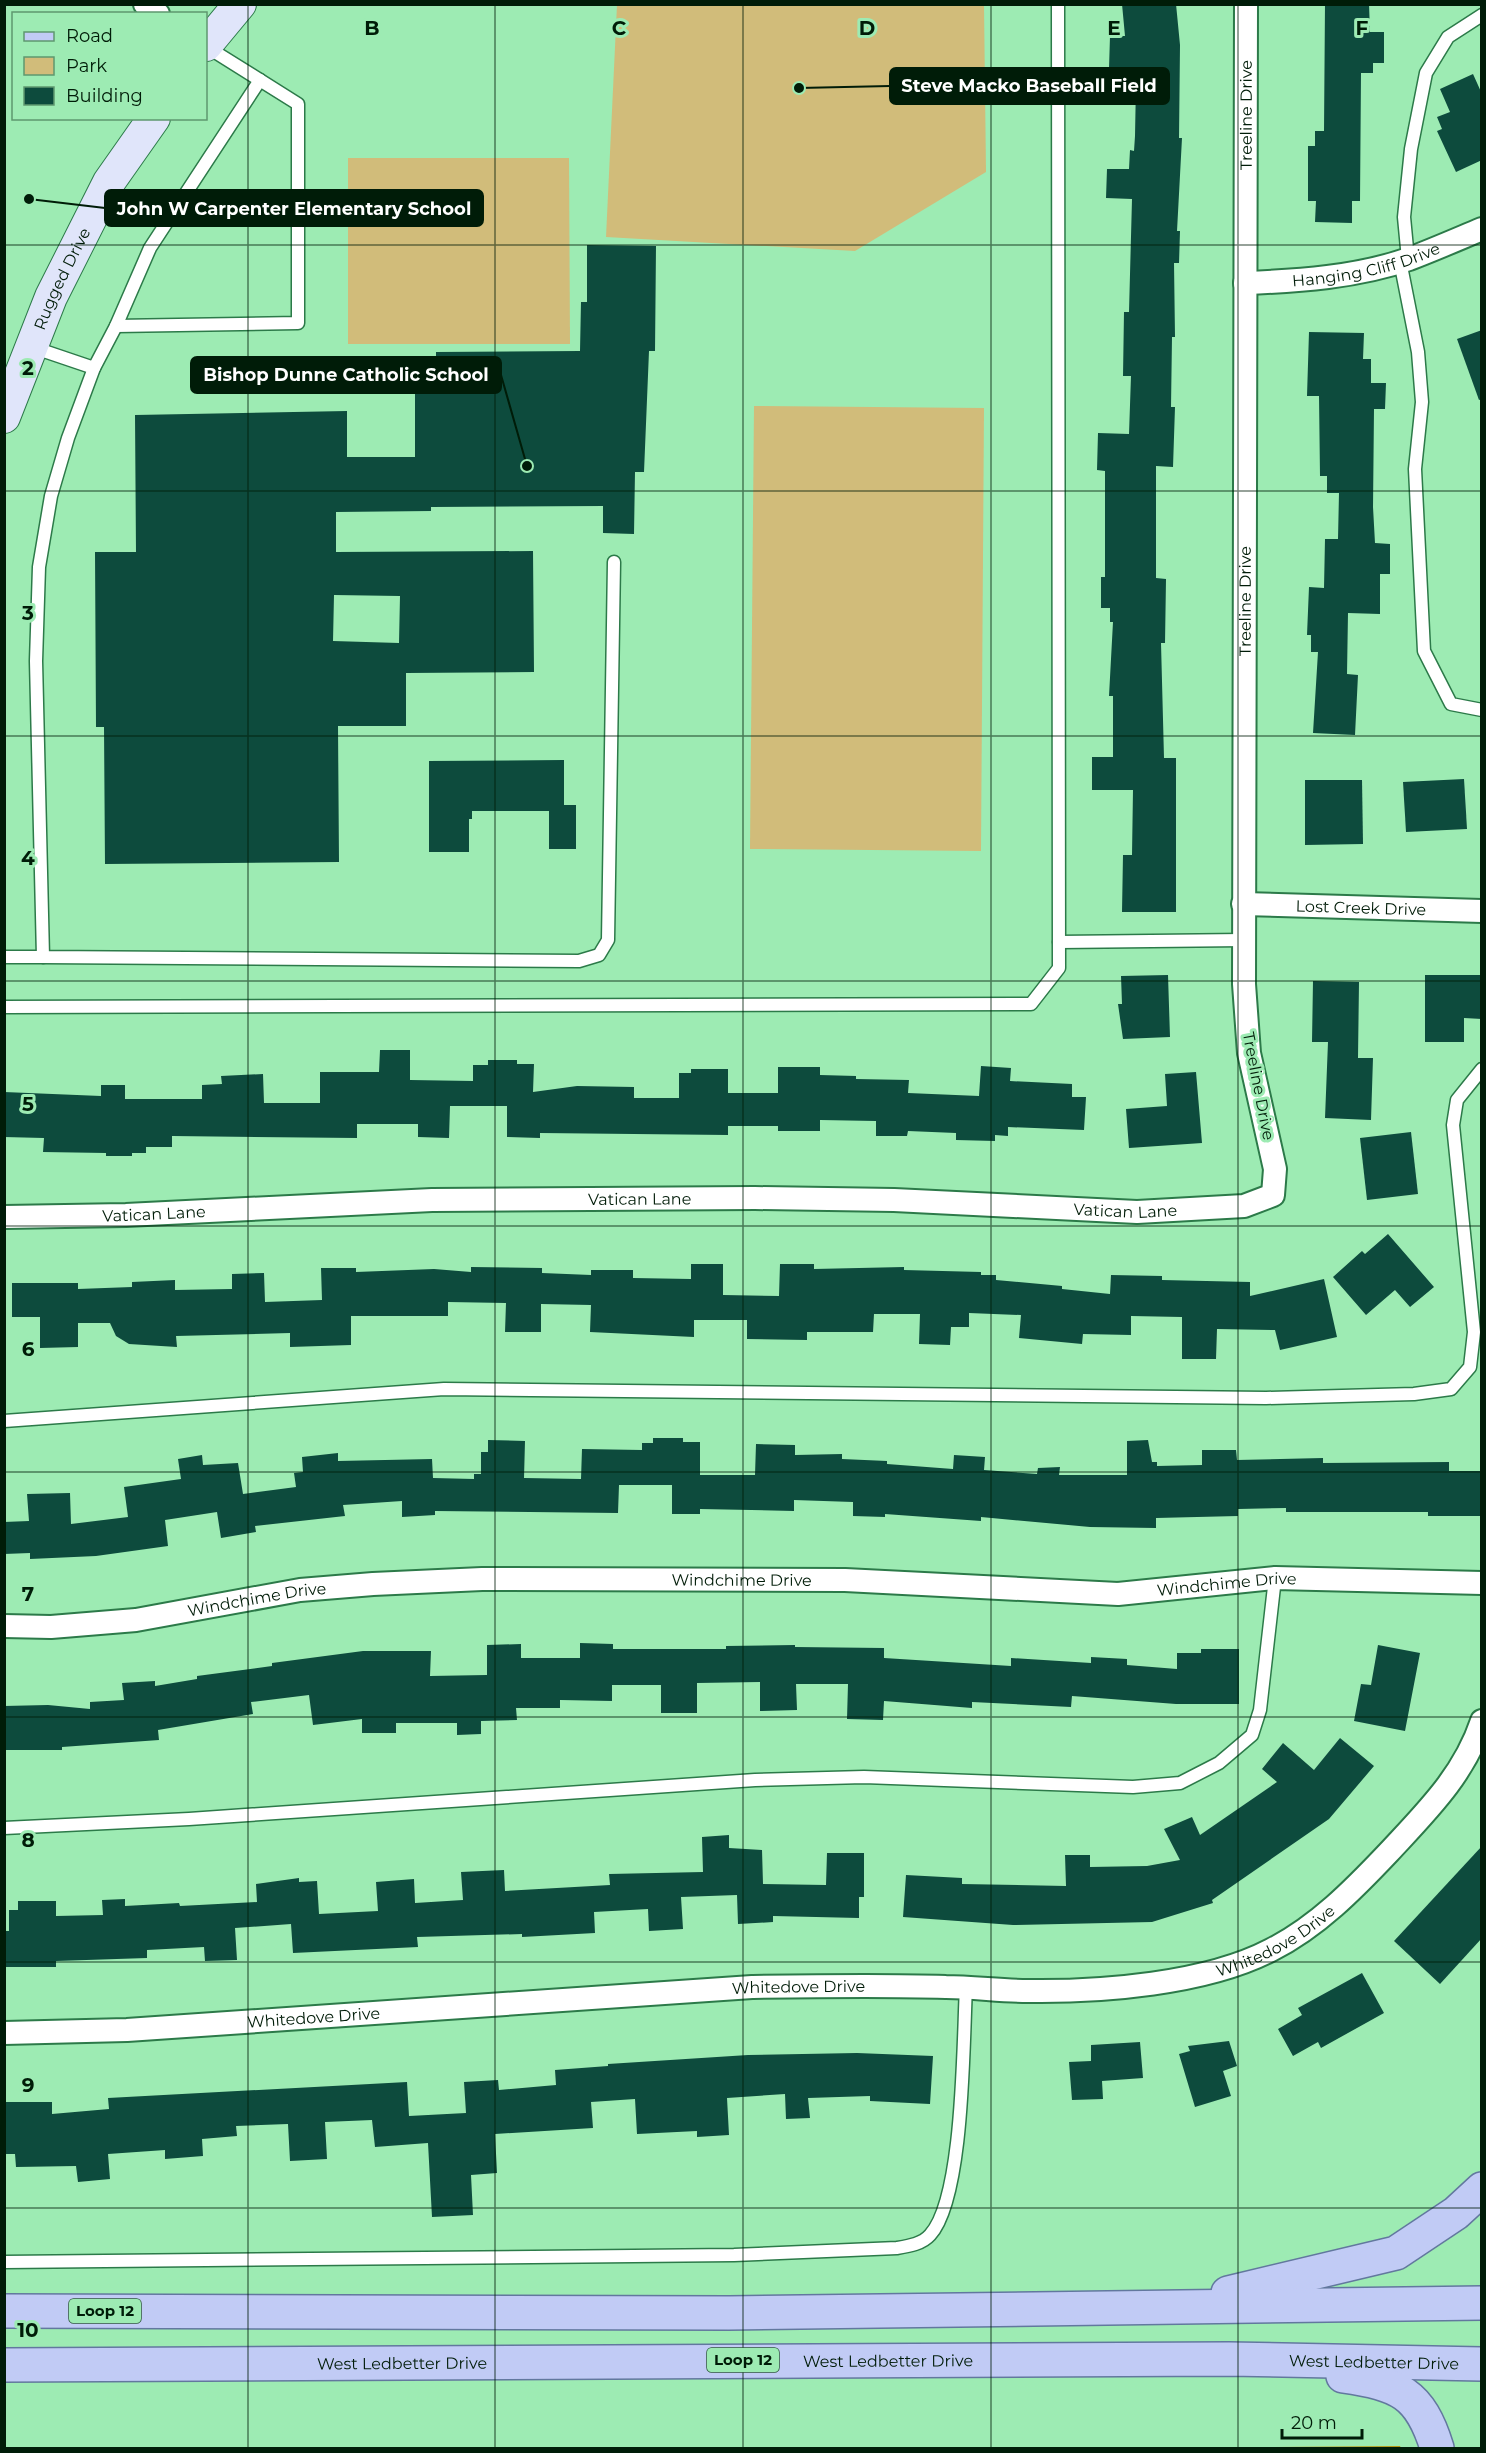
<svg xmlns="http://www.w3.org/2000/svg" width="1486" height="2453" font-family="Montserrat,sans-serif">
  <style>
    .forest { fill: url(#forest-firs) }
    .park { fill: #d1bc7a }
    .building { fill: #0d4b3d; fill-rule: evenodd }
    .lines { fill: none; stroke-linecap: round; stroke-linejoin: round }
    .lane-casing { stroke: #2c7a49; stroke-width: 15 }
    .street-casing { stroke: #2c7a49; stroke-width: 26 }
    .secondary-casing { stroke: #2c7a49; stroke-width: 34 }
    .primary-casing { stroke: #62789e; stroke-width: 36 }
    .lane { stroke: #fff; stroke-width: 12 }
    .street { stroke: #fff; stroke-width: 22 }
    .secondary { stroke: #e0e5fa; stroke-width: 32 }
    .primary { stroke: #c1cbf5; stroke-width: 33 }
    .grid { fill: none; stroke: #001c08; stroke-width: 1.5; stroke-opacity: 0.55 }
    .labels { text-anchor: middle; stroke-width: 6; stroke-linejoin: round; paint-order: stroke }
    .shield { fill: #9debb3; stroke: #2f5a3b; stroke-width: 1.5 }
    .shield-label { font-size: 15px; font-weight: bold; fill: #001c08 }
    .street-label { font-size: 16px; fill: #001c08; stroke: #9debb3 }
    .grid-label { font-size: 20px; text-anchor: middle; font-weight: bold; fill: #001c08; stroke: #9debb3; stroke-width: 6; stroke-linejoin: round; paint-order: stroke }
    .leader { fill: none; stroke: #001c08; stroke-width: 2 }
    .callout-dot { fill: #001c08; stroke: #9debb3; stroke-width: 2 }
    .callout { fill: #001c08; stroke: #001c08; stroke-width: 2 }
    .callout-label { font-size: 18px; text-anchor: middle; font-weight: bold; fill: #fff }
  </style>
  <defs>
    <pattern id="forest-firs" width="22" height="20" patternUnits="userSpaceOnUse" patternTransform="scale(1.5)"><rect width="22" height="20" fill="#b6950b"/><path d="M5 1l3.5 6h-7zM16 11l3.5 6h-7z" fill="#927909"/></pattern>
  </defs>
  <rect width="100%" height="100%" fill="#9debb3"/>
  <polygon class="forest" points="1400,2446 1401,2448 1275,2448 1275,2447"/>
  <g class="park">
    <polygon points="617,5 984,5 986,172 855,251 606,237"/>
    <polygon points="348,158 569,158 570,344 348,344"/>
    <polygon points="754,406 984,408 981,851 750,849"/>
  </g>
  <g class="building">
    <polygon points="1122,4 1176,4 1180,45 1179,138 1182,138 1177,231 1180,231 1179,263 1174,263 1175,337 1172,337 1171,407 1175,407 1173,467 1156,466 1156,578 1166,579 1165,643 1161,643 1164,758 1176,758 1176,912 1122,912 1123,855 1132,855 1133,790 1092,790 1092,757 1113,757 1113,696 1109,696 1113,622 1110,622 1110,608 1101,608 1101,577 1105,577 1105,471 1097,470 1098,433 1129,434 1131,376 1123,376 1124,312 1129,312 1132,199 1106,198 1107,169 1129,169 1130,150 1134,151 1135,136 1136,83 1120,83 1120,69 1109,69 1110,36 1125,36"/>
    <polygon points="1325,4 1369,4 1370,32 1384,32 1384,63 1373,63 1373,73 1361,73 1360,201 1352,201 1352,223 1315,222 1316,201 1308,201 1308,146 1315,146 1315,131 1324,131"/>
    <polygon points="1473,74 1482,94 1482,160 1456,172 1437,131 1442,129 1437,117 1450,112 1440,89"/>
    <path d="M587,245L656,246L655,351H649L644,472H635L634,534L603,533V506L431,507V511L336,512V552L533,551L534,672L406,673V726H338L339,862L105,864L104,727H96L95,552H136L135,415L347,411V457H415V394H419V380H436V352L580,351L581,302H587ZM334,595L400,596L399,643L333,641Z"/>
    <polygon points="1482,330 1482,399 1479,400 1457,339"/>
    <polygon points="1309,332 1364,333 1363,359 1371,359 1371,383 1386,383 1385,409 1374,409 1373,507 1375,543 1390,544 1390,574 1380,574 1380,614 1348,613 1347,674 1358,675 1355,735 1313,733 1318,652 1311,652 1311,635 1307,635 1309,587 1324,588 1325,539 1338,539 1339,493 1327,493 1327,476 1320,476 1319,396 1307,396"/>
    <polygon points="564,760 564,805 576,805 576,849 549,849 549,811 472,811 472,819 469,819 469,852 429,852 429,761"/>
    <polygon points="1464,779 1467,829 1406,832 1403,782"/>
    <polygon points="1305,780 1362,780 1363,844 1305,845"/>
    <polygon points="1168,975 1170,1037 1123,1039 1118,1004 1122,1004 1121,976"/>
    <polygon points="1425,975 1482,975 1482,1019 1464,1018 1464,1042 1425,1042"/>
    <polygon points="1313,981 1359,982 1358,1058 1373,1058 1371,1120 1325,1118 1328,1042 1312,1042"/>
    <polygon points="380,1050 410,1050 410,1080 473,1081 473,1065 488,1065 488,1060 517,1060 517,1064 534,1064 533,1092 577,1086 634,1087 634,1098 679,1098 679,1073 691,1073 691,1069 728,1069 728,1093 778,1093 778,1067 820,1067 820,1075 856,1076 856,1079 909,1080 908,1093 979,1096 981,1066 1011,1068 1010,1081 1072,1084 1072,1097 1086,1097 1084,1130 1008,1127 1008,1136 995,1135 995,1141 956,1140 956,1133 908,1131 907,1136 876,1136 876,1121 820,1120 820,1131 778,1131 778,1126 728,1126 728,1135 540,1133 540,1138 507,1137 507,1106 450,1106 449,1138 418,1137 418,1124 357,1124 357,1138 172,1136 172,1147 146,1147 146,1153 132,1153 132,1156 106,1156 106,1153 43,1152 44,1138 4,1137 4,1092 101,1096 101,1085 125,1085 125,1099 202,1099 202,1085 222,1084 221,1076 263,1074 264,1103 320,1103 320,1072 379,1072"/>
    <polygon points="1196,1072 1202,1143 1129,1148 1126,1109 1167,1106 1165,1074"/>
    <polygon points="1411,1132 1418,1194 1367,1200 1360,1138"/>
    <polygon points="1388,1234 1434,1287 1410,1307 1395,1290 1366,1315 1333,1277 1362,1251 1365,1254"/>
    <polygon points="691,1264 723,1264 723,1295 779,1296 780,1264 814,1264 814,1269 904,1267 904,1270 981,1272 981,1275 996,1275 996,1280 1062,1286 1062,1289 1110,1294 1111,1275 1162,1276 1162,1280 1250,1282 1250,1296 1324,1279 1337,1337 1280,1350 1275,1330 1217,1329 1216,1359 1182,1359 1182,1317 1131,1316 1131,1335 1083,1334 1082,1344 1019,1338 1021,1315 969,1313 969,1327 951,1327 950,1345 919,1344 920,1314 874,1314 873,1332 807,1332 807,1340 747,1339 747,1320 694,1320 694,1337 590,1332 591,1305 541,1304 541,1332 505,1332 506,1303 448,1302 448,1316 351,1316 351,1345 290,1347 290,1333 176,1336 177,1347 129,1344 116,1336 110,1323 78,1323 78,1347 40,1348 40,1317 12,1317 12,1283 78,1283 78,1289 132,1287 132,1282 175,1280 175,1290 232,1289 232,1274 264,1273 265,1302 322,1300 321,1268 356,1268 356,1272 434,1269 471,1272 471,1267 542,1268 542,1273 591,1275 591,1270 633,1270 633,1278 691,1279"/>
    <polygon points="653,1438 683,1438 683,1442 700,1442 700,1475 755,1475 756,1444 795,1445 795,1455 842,1454 842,1459 887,1461 887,1464 953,1469 954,1455 985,1457 984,1470 1037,1474 1038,1468 1060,1467 1059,1475 1127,1475 1127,1441 1148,1440 1152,1462 1157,1462 1157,1466 1202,1465 1202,1450 1236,1450 1237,1460 1323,1458 1323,1463 1449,1462 1449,1471 1482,1471 1482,1516 1428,1516 1428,1512 1286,1512 1286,1508 1238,1509 1238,1516 1156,1518 1156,1528 1090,1527 981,1517 981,1521 885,1514 885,1517 853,1516 853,1502 794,1500 794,1511 700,1509 700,1514 672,1514 672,1485 619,1485 618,1513 435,1511 435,1515 402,1517 402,1501 343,1505 345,1516 255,1526 256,1532 221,1538 217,1512 165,1520 168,1546 96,1556 30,1559 30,1553 4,1554 4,1522 29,1521 27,1494 70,1493 71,1524 128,1517 124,1487 181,1479 178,1459 202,1455 203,1465 238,1463 243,1494 296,1487 294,1473 303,1472 302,1457 338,1453 338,1461 432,1459 433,1478 474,1479 474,1474 481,1474 481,1452 488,1452 488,1440 525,1441 524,1478 581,1479 582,1449 642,1450 642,1443 653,1443"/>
    <polygon points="580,1643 613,1644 613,1649 726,1649 726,1646 795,1645 795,1647 884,1648 884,1658 1011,1666 1011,1658 1091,1663 1091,1657 1127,1659 1127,1665 1177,1669 1177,1653 1201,1653 1201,1649 1239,1649 1239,1704 1176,1704 1072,1696 1071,1707 972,1702 972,1708 884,1701 883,1720 847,1719 848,1684 796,1684 797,1710 760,1711 760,1682 697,1683 697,1713 661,1713 661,1685 612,1685 612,1701 560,1700 560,1708 516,1708 517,1720 481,1721 481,1734 457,1735 457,1723 396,1723 396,1733 362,1733 362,1719 313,1725 309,1695 251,1702 253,1714 158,1730 159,1740 62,1747 62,1750 4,1750 4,1706 48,1705 90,1709 90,1702 124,1700 122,1683 155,1681 155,1686 197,1679 197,1676 272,1666 272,1663 363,1651 431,1651 430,1676 487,1675 487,1645 521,1644 521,1658 580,1658"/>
    <polygon points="1378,1645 1420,1653 1405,1731 1354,1721 1361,1684 1371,1685"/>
    <polygon points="1340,1738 1374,1766 1329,1819 1212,1900 1213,1903 1152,1922 1013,1925 903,1917 906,1875 962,1878 962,1884 1066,1886 1065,1855 1090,1855 1090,1867 1147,1866 1180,1860 1164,1829 1192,1817 1200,1835 1277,1782 1262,1769 1283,1743 1314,1770"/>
    <polygon points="729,1835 729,1848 762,1850 763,1884 826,1885 827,1853 864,1853 864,1897 859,1897 859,1918 773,1916 773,1922 738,1924 737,1895 681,1897 683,1929 649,1931 648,1909 594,1912 595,1933 522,1937 522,1934 417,1937 418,1947 293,1953 291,1924 235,1928 237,1960 205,1961 204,1947 147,1950 147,1958 56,1961 56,1967 4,1967 4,1931 9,1931 9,1910 18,1910 18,1901 56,1901 56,1916 103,1915 102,1900 125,1899 125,1906 179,1903 180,1906 257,1902 256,1884 299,1878 299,1882 317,1881 319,1914 378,1911 376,1882 414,1879 415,1903 463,1900 461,1872 504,1870 505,1891 610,1885 609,1874 703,1872 702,1837"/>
    <polygon points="1482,1846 1482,1938 1440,1984 1394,1941"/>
    <polygon points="1362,1973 1384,2013 1321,2048 1318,2042 1293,2056 1278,2029 1302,2015 1298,2008"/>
    <polygon points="1229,2041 1237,2066 1223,2071 1231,2096 1195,2107 1179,2054 1190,2051 1188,2046"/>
    <polygon points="1140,2042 1143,2078 1102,2081 1103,2099 1072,2100 1069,2062 1091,2061 1091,2045"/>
    <polygon points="857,2053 933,2056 930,2104 870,2101 870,2096 808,2098 810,2118 786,2119 785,2094 727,2098 729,2135 697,2137 697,2131 637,2134 635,2099 591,2102 593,2128 495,2134 497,2173 471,2175 473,2215 432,2217 428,2143 375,2147 372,2120 325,2122 327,2159 290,2161 288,2124 236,2126 237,2136 202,2139 203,2156 165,2159 165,2150 108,2154 110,2179 78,2182 76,2166 16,2167 15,2154 6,2154 4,2102 52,2102 52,2114 109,2109 108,2098 407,2082 409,2116 466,2113 464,2082 498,2080 499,2090 556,2085 555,2070 608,2066 608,2064 748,2055"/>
  </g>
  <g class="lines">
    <g class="lane-casing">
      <g id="lane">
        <polyline points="260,80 150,248 116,326 94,368 68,438 51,496 39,567 36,661 43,957 579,961 599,955 608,940 614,562"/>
        <polyline points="1408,259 1404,217 1411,149 1426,73 1448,37 1482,15"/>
        <polyline points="1400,261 1418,352 1422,402 1415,469 1424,651 1451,704 1482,710"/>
        <polyline points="116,326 298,323 298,104 207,47"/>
        <polyline points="32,347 94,368"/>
        <polyline points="1059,942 1244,940"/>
        <polyline points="4,957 43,957"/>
        <polyline points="4,1007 1031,1004 1059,968 1058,4"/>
        <polyline points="4,1421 444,1389 1266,1398 1414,1394 1451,1389 1470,1367 1474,1332 1453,1125 1457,1100 1482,1069"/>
        <polyline points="4,1828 189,1819 755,1780 864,1777 1133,1787 1180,1783 1219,1763 1252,1735 1260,1710 1275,1578"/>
        <path d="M4,2262L734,2255L897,2248C909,2246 922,2244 930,2235C964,2198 963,2042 966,1987"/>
      </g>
    </g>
    <g class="street-casing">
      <g id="street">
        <polyline points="145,4 158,14"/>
        <path id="s1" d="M1245,283C1299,281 1357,277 1409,259C1433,250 1458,239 1482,229"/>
        <path id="s2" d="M1243,904L1482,911"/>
        <path id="s3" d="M4,1217L126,1215L432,1200L755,1198L894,1200L1137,1212L1244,1206L1273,1195L1275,1169L1249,1053L1244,984L1246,4"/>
        <path id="s4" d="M4,1626L51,1627L136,1620L300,1590L373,1584L482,1579L845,1580L1118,1594L1275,1578L1482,1583"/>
        <path id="s5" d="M4,2033L127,2030L752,1987C817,1986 881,1985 946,1987C973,1987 1001,1991 1028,1991C1101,1992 1206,1984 1271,1950C1317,1927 1354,1889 1389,1852C1427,1811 1464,1775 1482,1721"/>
      </g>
    </g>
    <g class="secondary-casing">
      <g id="secondary">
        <polyline points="206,45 240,4"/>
        <path id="s6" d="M4,417L51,297L109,182L154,118"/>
      </g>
    </g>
    <g class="primary-casing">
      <g id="primary">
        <polyline points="1228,2293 1396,2253 1456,2213 1482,2189"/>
        <polyline points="4,2311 729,2313 1482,2303"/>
        <path id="s7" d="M4,2365L1229,2359L1482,2364"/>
        <path d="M1343,2376C1399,2384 1420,2393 1437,2448"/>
      </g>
    </g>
    <use href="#lane" class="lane"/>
    <use href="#street" class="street"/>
    <use href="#secondary" class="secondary"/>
    <use href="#primary" class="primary"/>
  </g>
  <path class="grid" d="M248,4V2448M495,4V2448M743,4V2448M991,4V2448M1238,4V2448M4,245H1482M4,491H1482M4,736H1482M4,981H1482M4,1226H1482M4,1472H1482M4,1717H1482M4,1962H1482M4,2208H1482"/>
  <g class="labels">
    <g class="shield">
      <rect x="69" y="2299" width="72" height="24" rx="4.5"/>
      <rect x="707" y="2348" width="72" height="24" rx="4.5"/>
    </g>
    <g class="shield-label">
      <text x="105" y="2316">Loop 12</text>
      <text x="743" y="2365">Loop 12</text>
    </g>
    <g class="street-label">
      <text dy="6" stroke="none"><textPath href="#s3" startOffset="2355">Treeline Drive</textPath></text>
      <text dy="6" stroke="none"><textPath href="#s1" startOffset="123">Hanging Cliff Drive</textPath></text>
      <text dy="6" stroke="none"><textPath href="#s6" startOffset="150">Rugged Drive</textPath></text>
      <text dy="6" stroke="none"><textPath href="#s3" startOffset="1869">Treeline Drive</textPath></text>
      <text dy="6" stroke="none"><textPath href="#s2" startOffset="118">Lost Creek Drive</textPath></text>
      <text transform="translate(1259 1086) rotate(79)" y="6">Treeline Drive</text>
      <text dy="6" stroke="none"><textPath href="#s3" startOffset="636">Vatican Lane</textPath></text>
      <text dy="6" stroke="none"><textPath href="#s3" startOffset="1122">Vatican Lane</textPath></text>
      <text dy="6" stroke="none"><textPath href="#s3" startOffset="150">Vatican Lane</textPath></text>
      <text dy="6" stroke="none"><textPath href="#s4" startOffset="741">Windchime Drive</textPath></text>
      <text dy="6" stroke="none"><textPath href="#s4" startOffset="1227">Windchime Drive</textPath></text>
      <text dy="6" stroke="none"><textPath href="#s4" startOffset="255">Windchime Drive</textPath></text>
      <text dy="6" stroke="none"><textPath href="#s5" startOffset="1282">Whitedove Drive</textPath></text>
      <text dy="6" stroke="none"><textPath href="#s5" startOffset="796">Whitedove Drive</textPath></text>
      <text dy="6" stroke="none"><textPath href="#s5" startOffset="310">Whitedove Drive</textPath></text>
      <text dy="6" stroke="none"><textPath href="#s7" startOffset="884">West Ledbetter Drive</textPath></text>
      <text dy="6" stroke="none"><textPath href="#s7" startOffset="398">West Ledbetter Drive</textPath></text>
      <text dy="6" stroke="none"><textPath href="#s7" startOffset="1370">West Ledbetter Drive</textPath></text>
    </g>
  </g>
  <g class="grid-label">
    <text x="372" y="35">B</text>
    <text x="619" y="35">C</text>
    <text x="867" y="35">D</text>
    <text x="1114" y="35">E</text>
    <text x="1362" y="35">F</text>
    <text x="28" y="375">2</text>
    <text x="28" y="620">3</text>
    <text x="28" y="865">4</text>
    <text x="28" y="1111">5</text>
    <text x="28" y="1356">6</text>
    <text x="28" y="1601">7</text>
    <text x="28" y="1847">8</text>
    <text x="28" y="2092">9</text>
    <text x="28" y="2337">10</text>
  </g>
  <path class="leader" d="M799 88L890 86M29 199L105 208M527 466L501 375"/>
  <g class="callout-dot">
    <circle cx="799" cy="88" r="6"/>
    <circle cx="29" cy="199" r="6"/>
    <circle cx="527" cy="466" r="6"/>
  </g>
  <g class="callout">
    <rect x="890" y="68" width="279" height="36" rx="6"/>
    <rect x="105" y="190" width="378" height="36" rx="6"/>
    <rect x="191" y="357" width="310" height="36" rx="6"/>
  </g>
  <g class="callout-label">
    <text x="1029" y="92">Steve Macko Baseball Field</text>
    <text x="294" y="215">John W Carpenter Elementary School</text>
    <text x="346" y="381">Bishop Dunne Catholic School</text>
  </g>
  <rect width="1486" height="2453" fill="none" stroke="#001c08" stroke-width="12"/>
  <rect x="12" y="12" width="195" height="108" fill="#9debb3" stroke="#5e986f" stroke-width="1.5"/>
  <rect x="24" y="32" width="30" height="9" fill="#c1cbf5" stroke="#5e986f" stroke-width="1.5"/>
  <text x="66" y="42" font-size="18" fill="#001c08">Road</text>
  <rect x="24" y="57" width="30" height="18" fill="#d1bc7a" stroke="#5e986f" stroke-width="1.5"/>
  <text x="66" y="72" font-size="18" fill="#001c08">Park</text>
  <rect x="24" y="87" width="30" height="18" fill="#0d4b3d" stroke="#5e986f" stroke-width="1.5"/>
  <text x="66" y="102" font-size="18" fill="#001c08">Building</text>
  <path d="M1282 2429v9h80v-9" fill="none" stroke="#001c08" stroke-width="3"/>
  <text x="1291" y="2429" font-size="18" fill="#001c08" stroke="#9debb3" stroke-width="4.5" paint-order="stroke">20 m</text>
</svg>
